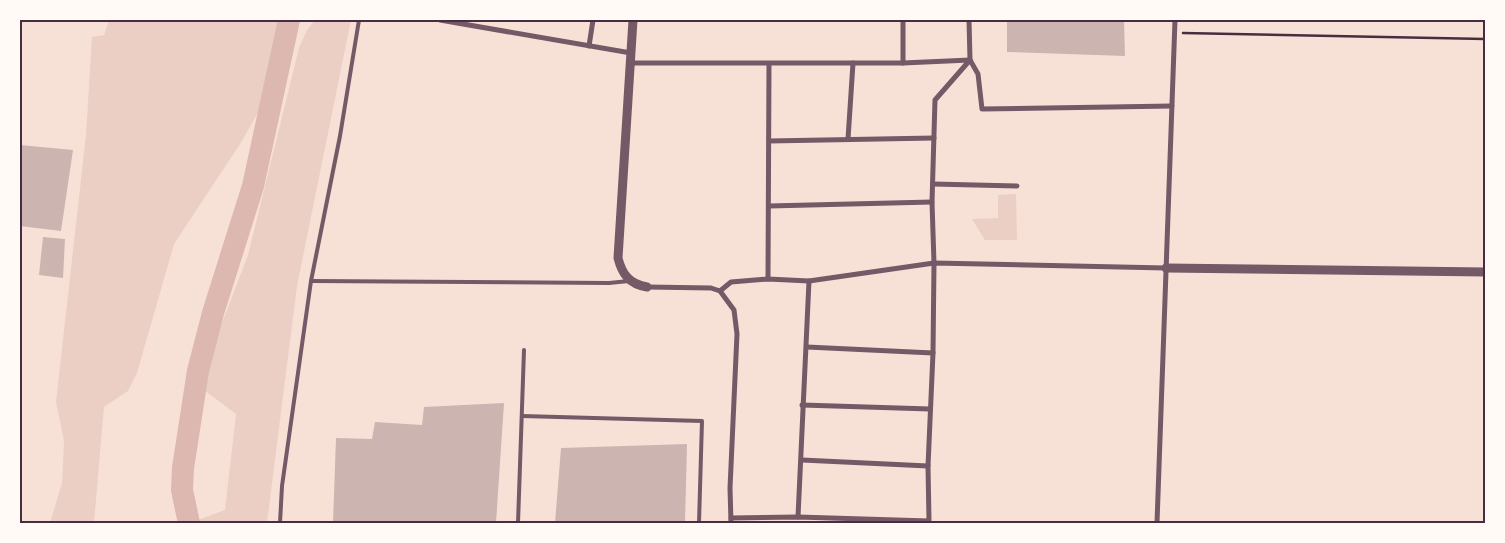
<svg xmlns="http://www.w3.org/2000/svg" width="1505" height="543" font-family="'Roboto Serif',serif">
  <style>
    .green { fill: #ebcfc5 }
    .lines { fill: none; stroke-linecap: round; stroke-linejoin: round }
    .river { stroke: #dcb8b0; stroke-width: 22 }
    .building { fill: #ccb4b1 }
    .path { stroke: #4a2c40; stroke-width: 2.5 }
    .service { stroke: #755966; stroke-width: 4 }
    .minor { stroke: #755966; stroke-width: 5 }
    .tertiary { stroke: #755966; stroke-width: 9 }
    .neatline { fill: none; stroke: #4a2c40; stroke-width: 2 }
  </style>
  <rect width="100%" height="100%" fill="#f7e1d7"/>
  <g class="green">
    <polygon points="109,20 280,20 269,93 242,141 174,244 137,373 128,391 104,407 94,523 50,523 62,483 64,441 56,402 86,135 92,37 104,35"/>
    <polygon points="315,20 351,20 297,286 267,523 195,523 195,521 225,510 236,414 204,390 204,370 248,255 299,48 307,30"/>
    <polygon points="1016,194 1017,240 985,240 972,219 998,218 998,195"/>
  </g>
  <g class="lines">
    <polyline class="river" points="189,523 182,490 183,468 198,371 213,313 253,186 289,20"/>
  </g>
  <g class="building">
    <polygon points="1007,20 1124,20 1125,56 1007,52"/>
    <polygon points="20,145 73,150 61,231 20,226"/>
    <polygon points="43,237 65,239 63,278 39,275"/>
    <polygon points="504,403 496,523 333,523 336,438 372,439 375,422 422,425 424,407"/>
    <polygon points="687,444 685,523 555,523 561,448"/>
  </g>
  <g class="lines">
    <polyline class="path" points="1183,33 1485,39"/>
    <g class="service">
      <polyline points="311,281 609,283 629,281"/>
      <polyline points="522,416 702,421 699,523"/>
      <polyline points="280,523 282,486 311,281 340,136 359,20"/>
      <polyline points="518,523 524,350"/>
    </g>
    <g class="minor">
      <polyline points="440,20 631,53"/>
      <polyline points="903,20 903,63"/>
      <polyline points="969,20 970,60 978,74 982,109 1172,106"/>
      <polyline points="589,46 593,20"/>
      <polyline points="632,63 903,63 970,60"/>
      <polyline points="848,139 853,63"/>
      <polyline points="769,141 934,138"/>
      <polyline points="933,184 1017,186"/>
      <polyline points="769,206 932,202"/>
      <polyline points="768,279 769,64"/>
      <polyline points="647,287 711,288 720,291 734,310 737,334 730,488 731,523"/>
      <polyline points="720,291 731,282 768,279 809,281 934,263 1166,268"/>
      <polyline points="807,347 933,353"/>
      <polyline points="802,405 930,409"/>
      <polyline points="802,460 928,466"/>
      <polyline points="798,517 809,281"/>
      <polyline points="731,518 798,517 929,521 928,466 933,353 934,263 932,202 935,100 970,60"/>
      <polyline points="1157,523 1175,20"/>
    </g>
    <g class="tertiary">
      <path d="M633,20L618,258C622,274 629,284 647,287"/>
      <polyline points="1166,268 1485,272"/>
    </g>
  </g>
  <rect width="1505" height="543" fill="none" stroke="#fffaf5" stroke-width="42"/>
  <rect x="21" y="21" width="1463" height="501" class="neatline"/>
</svg>
